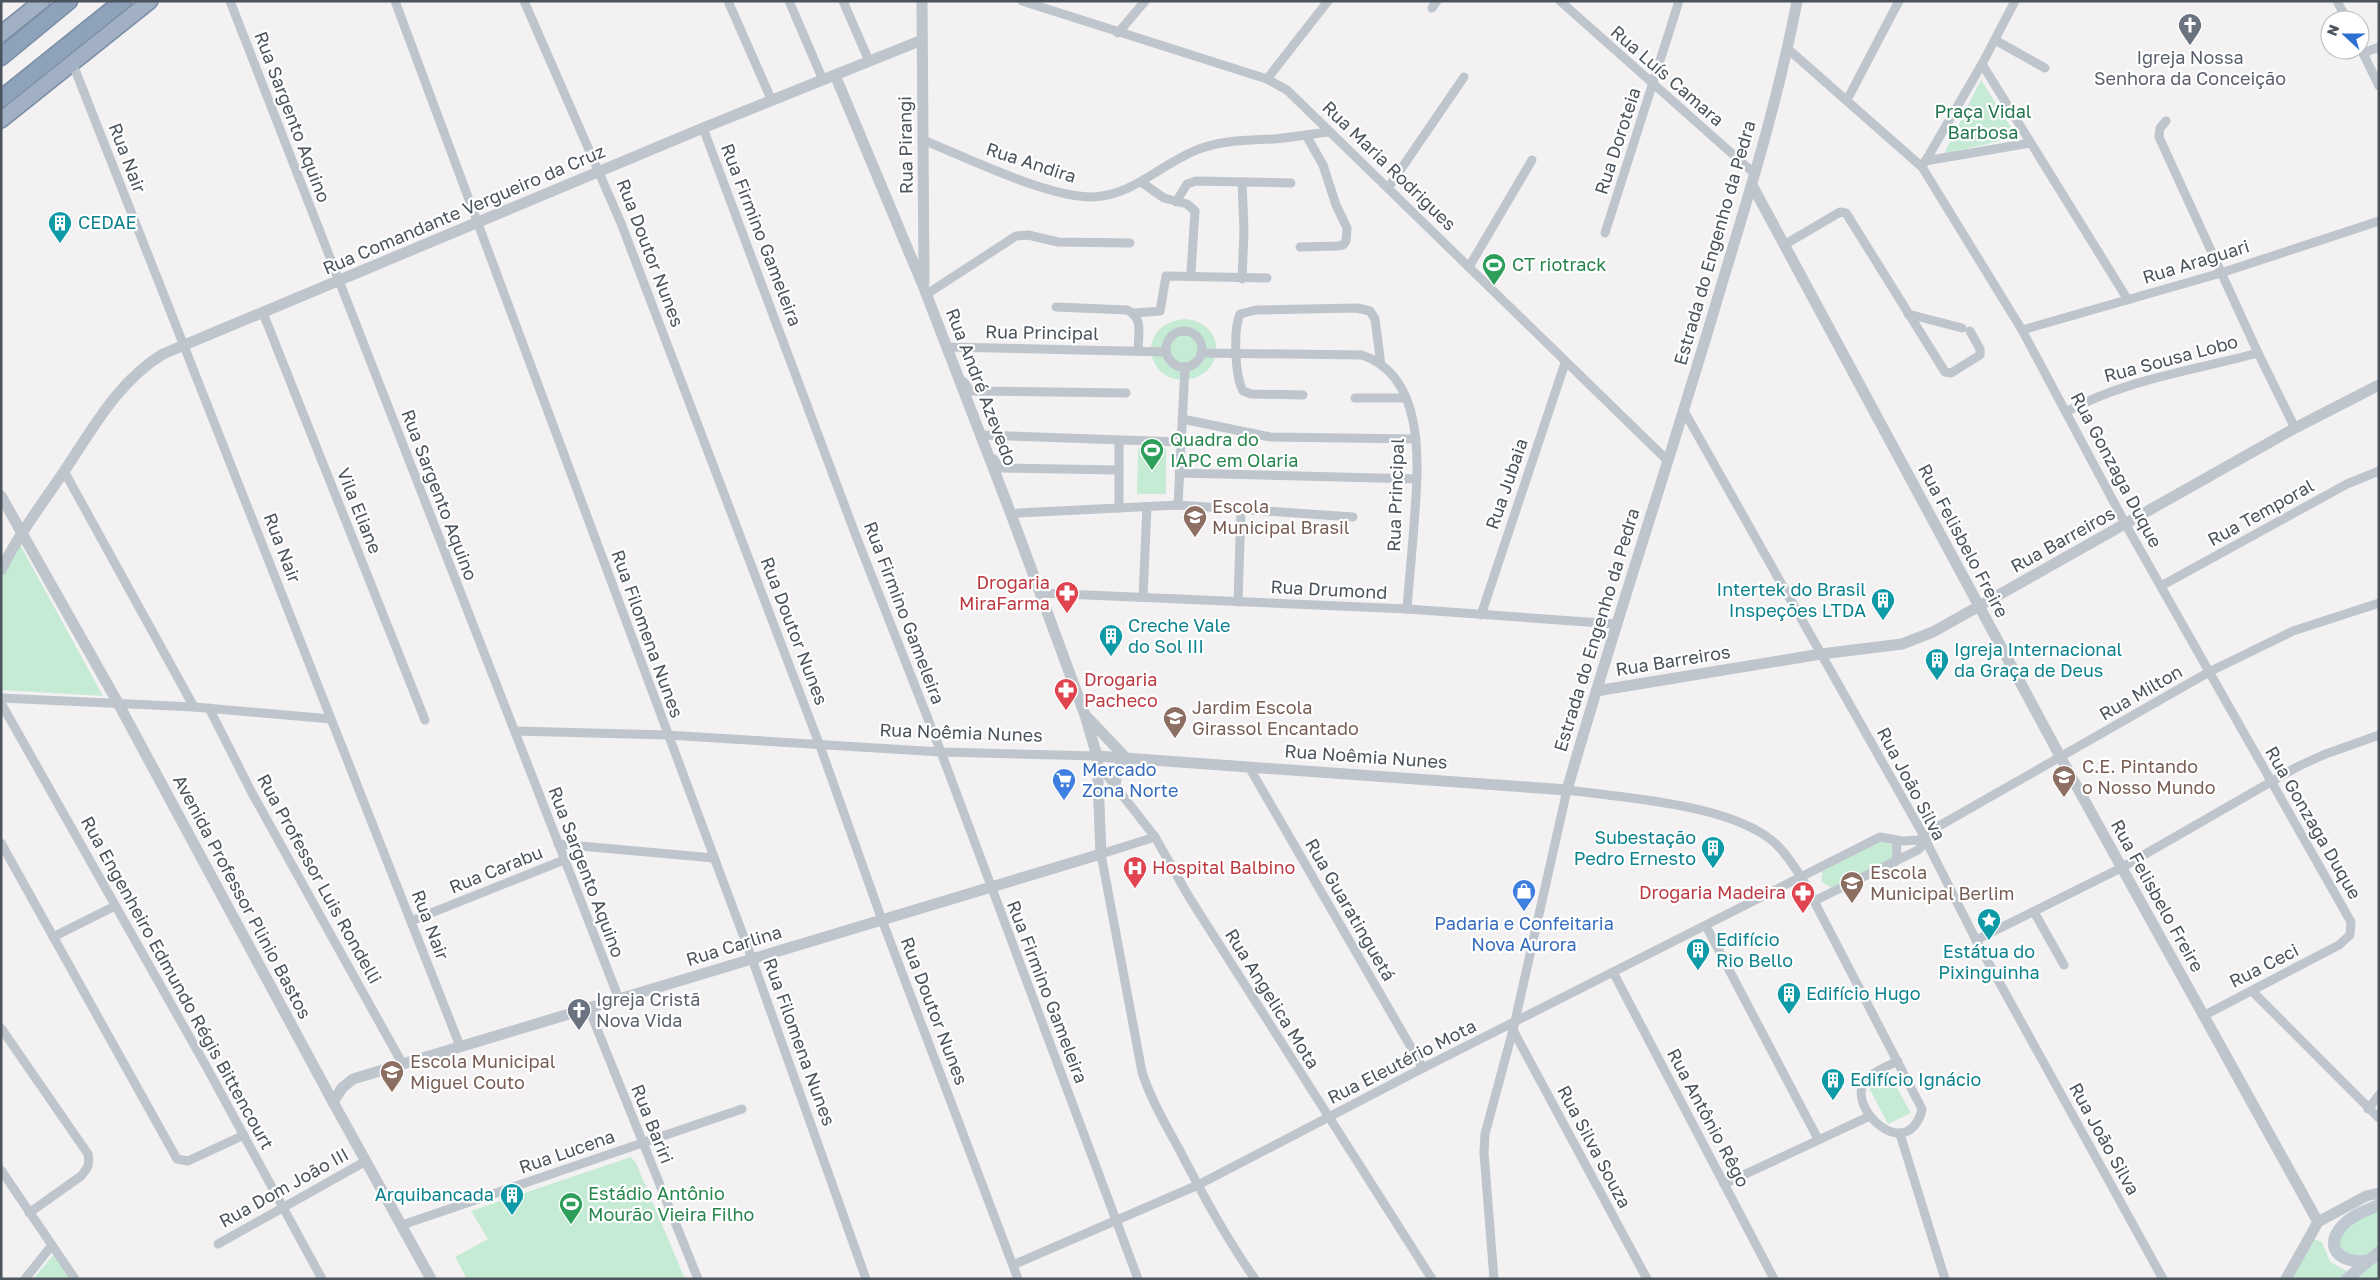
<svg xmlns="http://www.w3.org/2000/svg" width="2380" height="1280" font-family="'Golos Text',sans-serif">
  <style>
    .green { fill: #c5ebd5 }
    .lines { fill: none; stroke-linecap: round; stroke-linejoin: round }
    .trunk-casing { stroke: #798da6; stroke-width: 18 }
    .motorway-casing { stroke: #798da6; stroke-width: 19 }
    .minor { stroke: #bec5cc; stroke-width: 9 }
    .tertiary { stroke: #bec5cc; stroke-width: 11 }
    .secondary { stroke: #bfc7d0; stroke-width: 12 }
    .trunk { stroke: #a1b0c3; stroke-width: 15 }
    .motorway { stroke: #8ea2ba; stroke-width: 16 }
    .labels { text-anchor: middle; stroke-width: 4.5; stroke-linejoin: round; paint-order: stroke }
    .worship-label { font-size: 18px; fill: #5b616d; stroke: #fff }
    .street-label { font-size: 18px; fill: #4b535c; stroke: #fff }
    .park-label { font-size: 18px; fill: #22774f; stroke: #fff }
    .culture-label { font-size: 18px; fill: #0d838f; stroke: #fff; text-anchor: start }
    .leisure-label { font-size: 18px; fill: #27864d; stroke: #fff; text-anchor: start }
    .education-label { font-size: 18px; fill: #785e54; stroke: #fff; text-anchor: start }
    .health-label { font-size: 18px; fill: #be3a42; stroke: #fff; text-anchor: end }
    .shop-label { font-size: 18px; fill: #366cbe; stroke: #fff; text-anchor: start }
  </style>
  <rect width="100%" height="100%" fill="#f3f1f1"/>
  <g class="green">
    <polygon points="1981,80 2017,137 1944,154"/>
    <path d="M1185,319C1227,323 1225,373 1190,379C1147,387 1132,324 1185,319Z"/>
    <polygon points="1138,448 1166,448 1166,494 1137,494"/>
    <polygon points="19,543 103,696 1,690 1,579"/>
    <polygon points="1881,840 1892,845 1894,852 1890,859 1832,888 1822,882 1822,871"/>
    <polygon points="1890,1075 1911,1113 1888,1124 1868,1086"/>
    <polygon points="631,1157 636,1163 685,1279 467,1279 455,1257 488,1239 471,1211"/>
    <polygon points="2379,1206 2379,1279 2347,1279 2367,1261 2335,1254 2343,1226"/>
    <polygon points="2313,1239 2322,1242 2330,1262 2350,1273 2342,1279 2291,1279"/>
    <polygon points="55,1253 72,1279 33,1279"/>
  </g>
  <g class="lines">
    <g class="trunk-casing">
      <g id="trunk">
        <polyline points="1,34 42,1"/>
        <polyline points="1,120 150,1"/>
      </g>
    </g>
    <g class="motorway-casing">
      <g id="motorway">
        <polyline points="1,57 69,1"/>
        <polyline points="1,99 123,1"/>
      </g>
    </g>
    <g class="minor">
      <polyline points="230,1 619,999"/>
      <polyline points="395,1 752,959 866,1279"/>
      <polyline points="524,1 621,223 820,746 882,920 1018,1279"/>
      <polyline points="728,1 772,101"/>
      <polyline points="789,1 823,80"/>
      <polyline points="843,1 869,61"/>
      <polyline points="1022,1 1267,79 1287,90 1668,461"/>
      <polyline points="1560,1 1755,174"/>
      <polyline points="2337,1 2347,20"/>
      <polyline points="1432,8 1437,1"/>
      <polyline points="1118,33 1145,1"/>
      <polyline points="1995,40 2045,68"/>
      <polyline points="2360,47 2379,86"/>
      <polyline points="1788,49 1922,167 2022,330 2126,525 2351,922 2350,935 2339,945 2203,1016"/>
      <polyline points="2363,53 2379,47"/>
      <polyline points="72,62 460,1046"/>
      <polyline points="1982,64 2128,300"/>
      <polyline points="1267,79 1328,1"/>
      <polyline points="1847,100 1899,1"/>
      <polyline points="2166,121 2160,128 2159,137 2258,353 2295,428"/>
      <polyline points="703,128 856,536 941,752 1138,1279"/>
      <path d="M923,140C968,158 1046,197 1092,197C1135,196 1163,161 1202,148C1225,140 1250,140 1274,139C1293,137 1311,134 1330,132"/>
      <polyline points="1925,161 2030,143"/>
      <polyline points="1922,167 1982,64 2015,1"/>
      <polyline points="1141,182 1164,198 1187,204 1195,211 1191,272"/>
      <polyline points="1242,182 1244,230 1242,279"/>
      <polyline points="1388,188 1464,77"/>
      <polyline points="1176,202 1187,184 1196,181 1291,183"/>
      <polyline points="1605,233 1679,1"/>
      <polyline points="1784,245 1840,212 1846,213 1945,372 1951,373 1980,355 1980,349 1970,331"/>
      <polyline points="1300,247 1338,246 1343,245 1346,241 1347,228 1336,205 1323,165 1306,135"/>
      <polyline points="1469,267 1532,160"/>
      <polyline points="927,294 1016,236 1028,235 1058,242 1130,243"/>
      <path d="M1056,307L1127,310C1144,317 1138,336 1138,351"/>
      <polyline points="263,313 425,720"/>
      <polyline points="1135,313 1160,311 1166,276 1267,278"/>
      <polyline points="1908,314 1962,328"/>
      <polyline points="2022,330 2221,273 2379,221"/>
      <circle cx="1184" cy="349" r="18"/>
      <polyline points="947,347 1166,352"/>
      <path d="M1201,353L1362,355C1428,377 1418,470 1414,525C1412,553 1409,581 1407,609"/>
      <polyline points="964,382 970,391 1126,393"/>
      <path d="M1303,395L1251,394L1243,391C1235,376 1233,330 1240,314L1256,310L1357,308L1370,311L1375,319L1381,365"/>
      <polyline points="1355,398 1405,398"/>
      <polyline points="1684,411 1920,829 1976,940 2163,1279"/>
      <path d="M2066,412C2124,380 2194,370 2258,353"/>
      <polyline points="1182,419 1270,437 1416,439"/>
      <polyline points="981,435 1180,442"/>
      <polyline points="1119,441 1119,508"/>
      <polyline points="994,459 1000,468 1119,470"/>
      <polyline points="64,471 194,707"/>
      <polyline points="1179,473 1417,479"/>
      <polyline points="1178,505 1185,367"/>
      <polyline points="1018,513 1178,505 1353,517"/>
      <polyline points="2161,586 2347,484 2379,471"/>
      <polyline points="1040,593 1407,609 1615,624"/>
      <polyline points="1143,597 1147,507"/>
      <polyline points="1238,602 1241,509"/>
      <polyline points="1481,615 1565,363"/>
      <polyline points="1,698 194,707 331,719"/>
      <polyline points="1,703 206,1066 322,1279"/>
      <polyline points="209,708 252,793 402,1063"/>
      <polyline points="515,731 667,735 941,752 1097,756"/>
      <polyline points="1098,764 1155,837 1189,897 1432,1279"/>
      <polyline points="1249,767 1423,1068"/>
      <path d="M1155,837L1101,854L1142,1072C1151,1100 1166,1125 1180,1151C1203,1195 1226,1238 1255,1279"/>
      <polyline points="1,843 177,1159 188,1161 244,1135"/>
      <polyline points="558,844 714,858"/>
      <polyline points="1895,862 1897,854 1896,840"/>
      <polyline points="1814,901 1918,850 1927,840"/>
      <polyline points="2034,912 2064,965"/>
      <polyline points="411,921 564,860"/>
      <polyline points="1706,926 1818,1139"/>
      <polyline points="53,937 115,906"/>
      <polyline points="1976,940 2121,868 2297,767 2323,755 2379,735"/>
      <polyline points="1613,972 1774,1279"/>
      <polyline points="2252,991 2379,1118"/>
      <polyline points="589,1009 698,1279"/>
      <path d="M1,1028L88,1154C90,1164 88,1168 81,1176L29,1213"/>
      <polyline points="1513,1030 1647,1279"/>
      <polyline points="2368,1109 2379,1095"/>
      <polyline points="1900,1134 1945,1279"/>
      <polyline points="1,1170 75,1279"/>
      <polyline points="1724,1184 1870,1116"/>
      <polyline points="402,1225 742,1109"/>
      <polyline points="218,1244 366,1161"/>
      <polyline points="1013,1265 1198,1185 1423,1068 1880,837 1902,841 1919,840 1939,826 2209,672 2293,631 2379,603"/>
      <polyline points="25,1279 52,1245"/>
      <path d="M1494,1279L1484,1153L1485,1134L1513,1030L1567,790C1625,798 1733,804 1776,844C1792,860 1804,881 1814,901L1922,1109C1921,1116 1919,1120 1914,1126C1893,1150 1852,1107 1863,1085C1869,1073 1886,1067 1898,1061"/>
    </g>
    <g class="tertiary">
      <polyline points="922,1 924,282"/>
      <polyline points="1752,185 2061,758 2318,1222 2286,1279"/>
      <polyline points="1,496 118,703 333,1102 431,1279"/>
      <path d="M1,570C18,536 41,505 63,473C92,430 118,381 163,354L703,128L922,40"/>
      <polyline points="1596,691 1821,654 1902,644 1933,632 2295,428 2379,385"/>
      <polyline points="1087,717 1126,758"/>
      <path d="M1097,756L1567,790C1616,619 1673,451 1723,280C1751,188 1779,96 1797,1"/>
      <polyline points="1115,785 1117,770 1126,758"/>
      <polyline points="333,1102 342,1088 353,1079 1101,854 1097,756 1085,715 1011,514 924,288 835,75"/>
      <polyline points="2318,1222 2366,1196 2379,1193"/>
    </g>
    <g class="secondary">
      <path d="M2368,1260C2345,1265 2321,1250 2342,1226C2351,1216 2366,1210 2379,1205"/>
      <polyline points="2347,1279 2379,1252"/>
    </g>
    <use href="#trunk" class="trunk"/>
    <use href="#motorway" class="motorway"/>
  </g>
  <defs>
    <g id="church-pin" transform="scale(1.25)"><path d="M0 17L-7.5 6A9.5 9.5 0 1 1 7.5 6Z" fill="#6b7280" stroke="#fff"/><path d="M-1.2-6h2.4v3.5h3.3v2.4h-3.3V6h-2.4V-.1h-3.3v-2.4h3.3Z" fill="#fff"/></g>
    <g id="building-pin" transform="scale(1.25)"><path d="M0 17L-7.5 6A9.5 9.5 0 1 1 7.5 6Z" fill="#0f9aa8" stroke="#fff"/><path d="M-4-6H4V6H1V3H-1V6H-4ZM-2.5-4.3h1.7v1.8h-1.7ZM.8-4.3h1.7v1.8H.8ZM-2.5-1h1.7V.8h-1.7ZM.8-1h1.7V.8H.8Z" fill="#fff"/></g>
    <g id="stadium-pin" transform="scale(1.25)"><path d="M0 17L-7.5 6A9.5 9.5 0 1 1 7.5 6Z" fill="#2e9e5b" stroke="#fff"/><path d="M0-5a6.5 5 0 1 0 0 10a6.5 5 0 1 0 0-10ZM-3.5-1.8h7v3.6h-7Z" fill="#fff"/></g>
    <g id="school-pin" transform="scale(1.25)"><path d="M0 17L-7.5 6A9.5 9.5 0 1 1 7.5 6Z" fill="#8d6e63" stroke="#fff"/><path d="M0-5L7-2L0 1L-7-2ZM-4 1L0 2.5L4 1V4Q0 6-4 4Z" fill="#fff"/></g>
    <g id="pharmacy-pin" transform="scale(1.25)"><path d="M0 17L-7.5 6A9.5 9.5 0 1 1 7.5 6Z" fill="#e0444e" stroke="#fff"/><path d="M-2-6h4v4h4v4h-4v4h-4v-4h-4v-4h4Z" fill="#fff"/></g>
    <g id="supermarket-pin" transform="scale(1.25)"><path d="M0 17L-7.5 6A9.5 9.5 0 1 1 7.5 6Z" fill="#3f7fe0" stroke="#fff"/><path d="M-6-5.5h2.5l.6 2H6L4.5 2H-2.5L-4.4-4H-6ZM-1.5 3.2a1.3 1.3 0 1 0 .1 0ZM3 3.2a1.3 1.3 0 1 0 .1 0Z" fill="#fff"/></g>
    <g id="hospital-pin" transform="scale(1.25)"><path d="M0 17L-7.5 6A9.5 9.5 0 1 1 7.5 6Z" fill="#e0444e" stroke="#fff"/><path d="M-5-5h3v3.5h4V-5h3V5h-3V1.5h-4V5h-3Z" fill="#fff"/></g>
    <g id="shop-pin" transform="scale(1.25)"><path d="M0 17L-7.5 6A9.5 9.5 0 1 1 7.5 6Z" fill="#3f7fe0" stroke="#fff"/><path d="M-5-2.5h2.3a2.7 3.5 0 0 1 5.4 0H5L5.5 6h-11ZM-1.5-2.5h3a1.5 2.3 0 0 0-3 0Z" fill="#fff"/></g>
    <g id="sight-pin" transform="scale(1.25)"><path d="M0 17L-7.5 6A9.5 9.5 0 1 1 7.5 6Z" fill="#0f9aa8" stroke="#fff"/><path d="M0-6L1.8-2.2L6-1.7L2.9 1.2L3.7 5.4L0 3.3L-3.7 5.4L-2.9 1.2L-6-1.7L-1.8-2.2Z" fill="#fff"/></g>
  </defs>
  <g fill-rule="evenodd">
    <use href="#church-pin" x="2190" y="25"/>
    <use href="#building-pin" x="60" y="223"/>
    <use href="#stadium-pin" x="1494" y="265"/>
    <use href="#stadium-pin" x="1152" y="450"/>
    <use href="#school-pin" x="1195" y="517"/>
    <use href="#pharmacy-pin" x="1067" y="593"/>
    <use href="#building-pin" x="1883" y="600"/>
    <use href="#building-pin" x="1111" y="636"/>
    <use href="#building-pin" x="1937" y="660"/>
    <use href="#pharmacy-pin" x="1066" y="690"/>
    <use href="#school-pin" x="1175" y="718"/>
    <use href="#school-pin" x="2064" y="777"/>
    <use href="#supermarket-pin" x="1064" y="780"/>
    <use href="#building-pin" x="1713" y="848"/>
    <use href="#hospital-pin" x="1135" y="868"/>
    <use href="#school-pin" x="1852" y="883"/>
    <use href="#shop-pin" x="1524" y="891"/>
    <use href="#pharmacy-pin" x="1803" y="893"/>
    <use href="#sight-pin" x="1989" y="920"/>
    <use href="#building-pin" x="1698" y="950"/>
    <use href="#building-pin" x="1789" y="994"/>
    <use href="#church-pin" x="579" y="1010"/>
    <use href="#school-pin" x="392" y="1072"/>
    <use href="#building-pin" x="1833" y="1080"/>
    <use href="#building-pin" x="512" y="1195"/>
    <use href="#stadium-pin" x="571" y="1204"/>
  </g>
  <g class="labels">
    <g class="worship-label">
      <text x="2190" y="64">Igreja Nossa<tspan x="2190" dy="21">Senhora da Conceição</tspan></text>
      <text x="596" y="1006" text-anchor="start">Igreja Cristã<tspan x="596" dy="21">Nova Vida</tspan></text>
    </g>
    <g class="street-label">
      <text transform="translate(1667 76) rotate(41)" y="6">Rua Luís Camara</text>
      <text transform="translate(292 117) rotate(69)" y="6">Rua Sargento Aquino</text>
      <text transform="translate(1618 141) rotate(-72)" y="6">Rua Doroteia</text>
      <text transform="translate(906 145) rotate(-91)" y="6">Rua Pirangi</text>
      <text transform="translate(127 158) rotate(69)" y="6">Rua Nair</text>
      <text transform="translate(1031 163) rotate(18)" y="6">Rua Andira</text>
      <text transform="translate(1389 166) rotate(44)" y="6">Rua Maria Rodrigues</text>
      <text transform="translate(464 210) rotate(-23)" y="6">Rua Comandante Vergueiro da Cruz</text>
      <text transform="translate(761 235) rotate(69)" y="6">Rua Firmino Gameleira</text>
      <text transform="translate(1715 243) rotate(-74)" y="6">Estrada do Engenho da Pedra</text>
      <text transform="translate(650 253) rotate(69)" y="6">Rua Doutor Nunes</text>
      <text transform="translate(2196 262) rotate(-17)" y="6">Rua Araguari</text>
      <text transform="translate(1042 333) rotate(1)" y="6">Rua Principal</text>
      <text transform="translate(2171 359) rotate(-15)" y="6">Rua Sousa Lobo</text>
      <text transform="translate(981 387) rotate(69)" y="6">Rua André Azevedo</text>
      <text transform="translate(2116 470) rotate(62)" y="6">Rua Gonzaga Duque</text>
      <text transform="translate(1507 484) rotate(-71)" y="6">Rua Jubaia</text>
      <text transform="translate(439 495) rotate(69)" y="6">Rua Sargento Aquino</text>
      <text transform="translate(1396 495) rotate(-88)" y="6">Rua Principal</text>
      <text transform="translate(359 511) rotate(68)" y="6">Vila Eliane</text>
      <text transform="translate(2261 513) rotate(-29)" y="6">Rua Temporal</text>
      <text transform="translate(2063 540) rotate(-29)" y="6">Rua Barreiros</text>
      <text transform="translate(1963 541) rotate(62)" y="6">Rua Felisbelo Freire</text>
      <text transform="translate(282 548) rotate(69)" y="6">Rua Nair</text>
      <text transform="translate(1329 590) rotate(3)" y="6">Rua Drumond</text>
      <text transform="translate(904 613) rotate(69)" y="6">Rua Firmino Gameleira</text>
      <text transform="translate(1597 630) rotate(-73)" y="6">Estrada do Engenho da Pedra</text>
      <text transform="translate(794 631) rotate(69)" y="6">Rua Doutor Nunes</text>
      <text transform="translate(647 634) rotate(70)" y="6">Rua Filomena Nunes</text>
      <text transform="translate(1673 661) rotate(-9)" y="6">Rua Barreiros</text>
      <text transform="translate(2141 693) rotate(-30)" y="6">Rua Milton</text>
      <text transform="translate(961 733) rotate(2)" y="6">Rua Noêmia Nunes</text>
      <text transform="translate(1366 757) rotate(4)" y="6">Rua Noêmia Nunes</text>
      <text transform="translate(1911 784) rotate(62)" y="6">Rua João Silva</text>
      <text transform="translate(2313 823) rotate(60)" y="6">Rua Gonzaga Duque</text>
      <text transform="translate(496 870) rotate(-22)" y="6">Rua Carabu</text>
      <text transform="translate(586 872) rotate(69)" y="6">Rua Sargento Aquino</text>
      <text transform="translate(319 879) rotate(61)" y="6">Rua Professor Luis Rondelli</text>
      <text transform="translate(2157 896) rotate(61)" y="6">Rua Felisbelo Freire</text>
      <text transform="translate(242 897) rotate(62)" y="6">Avenida Professor Plinio Bastos</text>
      <text transform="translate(1350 910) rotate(60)" y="6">Rua Guaratinguetá</text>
      <text transform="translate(430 925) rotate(69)" y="6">Rua Nair</text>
      <text transform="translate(734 946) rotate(-17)" y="6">Rua Carlina</text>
      <text transform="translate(2264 966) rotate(-27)" y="6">Rua Ceci</text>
      <text transform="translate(177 983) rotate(61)" y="6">Rua Engenheiro Edmundo Régis Bittencourt</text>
      <text transform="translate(1047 992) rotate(69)" y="6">Rua Firmino Gameleira</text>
      <text transform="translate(1272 999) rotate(58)" y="6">Rua Angelica Mota</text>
      <text transform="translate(934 1011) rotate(69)" y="6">Rua Doutor Nunes</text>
      <text transform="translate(799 1042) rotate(70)" y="6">Rua Filomena Nunes</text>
      <text transform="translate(1402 1062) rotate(-27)" y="6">Rua Eleutério Mota</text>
      <text transform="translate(1708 1118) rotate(62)" y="6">Rua Antônio Rêgo</text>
      <text transform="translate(652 1124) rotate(68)" y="6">Rua Bariri</text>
      <text transform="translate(2104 1139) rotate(61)" y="6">Rua João Silva</text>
      <text transform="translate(1594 1147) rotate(62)" y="6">Rua Silva Souza</text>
      <text transform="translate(567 1152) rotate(-19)" y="6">Rua Lucena</text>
      <text transform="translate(284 1188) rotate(-29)" y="6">Rua Dom João III</text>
    </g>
    <g class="park-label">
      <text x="1983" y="118">Praça Vidal<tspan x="1983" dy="21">Barbosa</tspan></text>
    </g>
    <g class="culture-label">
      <text x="78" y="229">CEDAE</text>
      <text x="1866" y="596" text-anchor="end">Intertek do Brasil<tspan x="1866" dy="21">Inspeções LTDA</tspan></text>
      <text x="1128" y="632">Creche Vale<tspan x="1128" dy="21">do Sol III</tspan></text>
      <text x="1954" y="656">Igreja Internacional<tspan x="1954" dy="21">da Graça de Deus</tspan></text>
      <text x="1696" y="844" text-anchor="end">Subestação<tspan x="1696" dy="21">Pedro Ernesto</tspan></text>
      <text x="1716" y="946">Edifício<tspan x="1716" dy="21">Rio Bello</tspan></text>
      <text x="1989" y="958" text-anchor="middle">Estátua do<tspan x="1989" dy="21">Pixinguinha</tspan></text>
      <text x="1806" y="1000">Edifício Hugo</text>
      <text x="1850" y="1086">Edifício Ignácio</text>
      <text x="494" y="1201" text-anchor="end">Arquibancada</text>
    </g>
    <g class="leisure-label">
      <text x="1512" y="271">CT riotrack</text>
      <text x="1170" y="446">Quadra do<tspan x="1170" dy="21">IAPC em Olaria</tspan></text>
      <text x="588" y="1200">Estádio Antônio<tspan x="588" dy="21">Mourão Vieira Filho</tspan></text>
    </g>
    <g class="education-label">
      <text x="1212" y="513">Escola<tspan x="1212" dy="21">Municipal Brasil</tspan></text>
      <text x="1192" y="714">Jardim Escola<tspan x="1192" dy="21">Girassol Encantado</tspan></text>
      <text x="2082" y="773">C.E. Pintando<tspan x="2082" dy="21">o Nosso Mundo</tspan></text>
      <text x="1870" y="879">Escola<tspan x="1870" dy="21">Municipal Berlim</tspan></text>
      <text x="410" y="1068">Escola Municipal<tspan x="410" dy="21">Miguel Couto</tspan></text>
    </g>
    <g class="health-label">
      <text x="1050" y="589">Drogaria<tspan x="1050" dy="21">MiraFarma</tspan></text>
      <text x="1084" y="686" text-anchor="start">Drogaria<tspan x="1084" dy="21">Pacheco</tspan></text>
      <text x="1152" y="874" text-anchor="start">Hospital Balbino</text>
      <text x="1786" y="899">Drogaria Madeira</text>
    </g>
    <g class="shop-label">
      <text x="1082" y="776">Mercado<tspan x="1082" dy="21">Zona Norte</tspan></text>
      <text x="1524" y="930" text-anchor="middle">Padaria e Confeitaria<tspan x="1524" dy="21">Nova Aurora</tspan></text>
    </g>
  </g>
  <rect width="2380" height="1280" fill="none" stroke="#4b535c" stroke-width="5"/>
  <g transform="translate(2345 35) rotate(291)"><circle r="24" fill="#ffffff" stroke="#b7babe"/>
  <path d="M0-4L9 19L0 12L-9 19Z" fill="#2d6fd1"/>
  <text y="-8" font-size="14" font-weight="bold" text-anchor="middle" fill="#4b535c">N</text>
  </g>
</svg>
